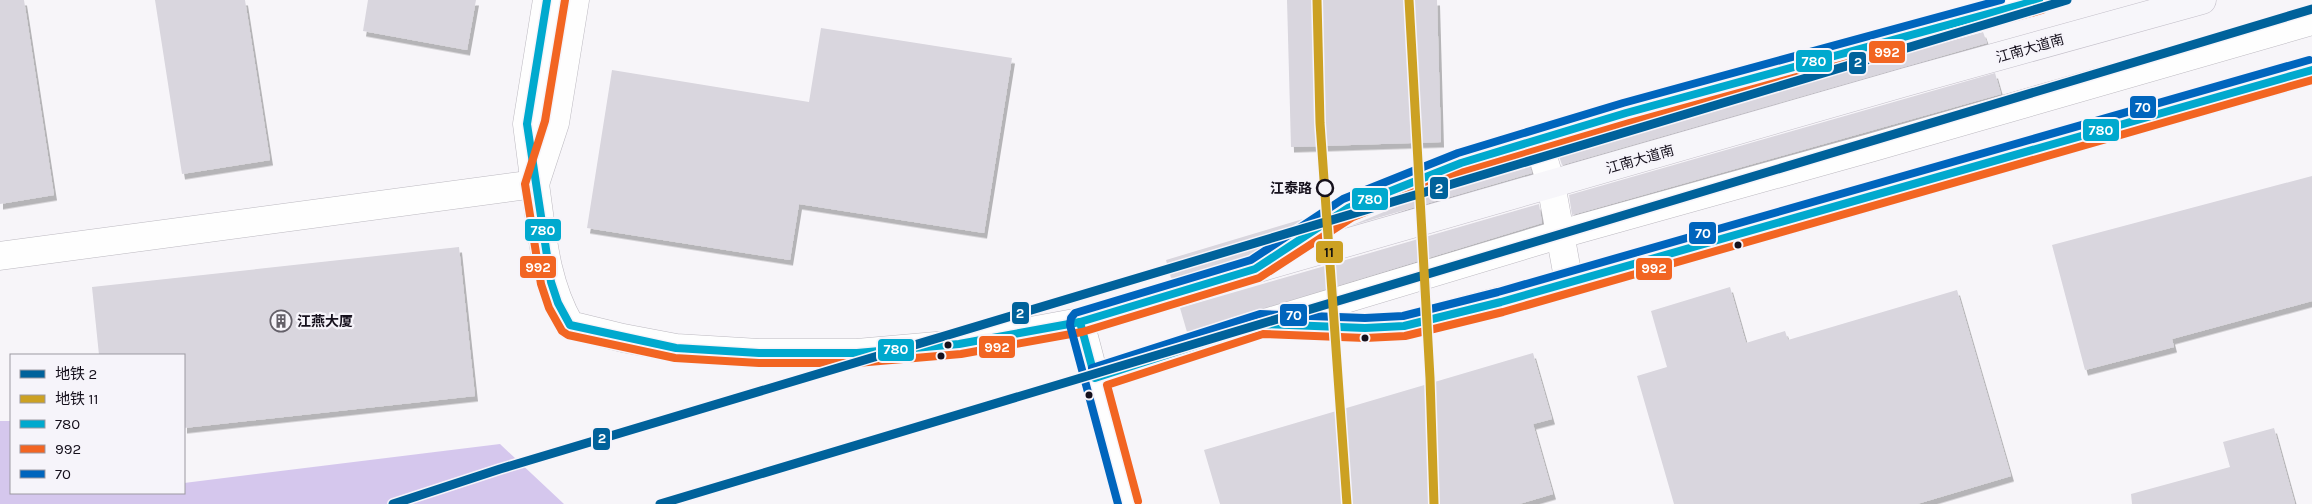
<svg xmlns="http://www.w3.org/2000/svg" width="2312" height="504" font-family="Karla,'Noto Sans SC',sans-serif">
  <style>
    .forest { fill: #d5c7ed }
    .building { fill: #d9d6de; filter: url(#shadow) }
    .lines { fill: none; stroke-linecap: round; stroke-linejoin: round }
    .minor-casing { stroke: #bcb9c0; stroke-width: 29 }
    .tertiary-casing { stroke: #bcb9c0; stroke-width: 29 }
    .primary-casing { stroke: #c3bfc9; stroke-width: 29 }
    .minor { stroke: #fefefe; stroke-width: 28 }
    .tertiary { stroke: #fefefe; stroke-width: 28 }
    .primary { stroke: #f7f6fa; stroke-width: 28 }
    .bus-1-casing { stroke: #f6f4fa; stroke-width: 11 }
    .bus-2-casing { stroke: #f6f4fa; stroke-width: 11 }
    .bus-3-casing { stroke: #f6f4fa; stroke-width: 11 }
    .bus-1 { stroke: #00a9ce; stroke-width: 8 }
    .bus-2 { stroke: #f26522; stroke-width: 8 }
    .bus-3 { stroke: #0065bd; stroke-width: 8 }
    .metro-1-casing { stroke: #f6f4fa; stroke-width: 12 }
    .metro-2-casing { stroke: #f6f4fa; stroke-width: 12 }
    .metro-1 { stroke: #00629b; stroke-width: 9 }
    .metro-2 { stroke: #cca123; stroke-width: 9 }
    .stop-dot { fill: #f6f4fa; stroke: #15101c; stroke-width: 2.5 }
    .bus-dot { fill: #15101c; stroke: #f6f4fa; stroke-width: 2 }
    .labels { text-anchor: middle; stroke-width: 4.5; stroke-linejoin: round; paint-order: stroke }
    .street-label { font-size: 14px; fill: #15101c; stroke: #f6f4fa }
    .stop-label { font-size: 14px; font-weight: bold; fill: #15101c; stroke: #f6f4fa; text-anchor: end }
    .poi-label { font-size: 14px; font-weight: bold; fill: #15101c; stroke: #f6f4fa; text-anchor: start }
    .line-badge { stroke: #f6f4fa; stroke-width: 2 }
    .badge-label { font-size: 14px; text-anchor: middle; font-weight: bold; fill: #fff }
    .pale-badge-label { font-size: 14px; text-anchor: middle; font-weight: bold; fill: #111 }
  </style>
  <defs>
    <filter id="shadow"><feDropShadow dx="3" dy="5.5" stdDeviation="0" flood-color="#0004"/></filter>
  </defs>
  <rect width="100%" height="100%" fill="#f7f5f9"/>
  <polygon class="forest" points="0,421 11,421 11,493 184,493 184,483 500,444 564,504 0,504"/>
  <g class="building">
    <polygon points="0,0 24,0 54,195 0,204"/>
    <polygon points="155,0 245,0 270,160 182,174"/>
    <polygon points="368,0 476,0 467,50 363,31"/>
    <polygon points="1287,0 1437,0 1441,142 1291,147"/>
    <polygon points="821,28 1012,58 984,233 799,204 790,260 587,228 612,70 809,102"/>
    <polygon points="1983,32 1987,43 1562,165 1557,150 1630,128"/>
    <polygon points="1995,73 2001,94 1572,215 1569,195"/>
    <polygon points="1527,159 1532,173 1350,226 1466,178"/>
    <polygon points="2312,176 2312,301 2172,339 2174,347 2085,370 2052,245"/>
    <polygon points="1539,204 1542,223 1187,332 1180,308"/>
    <polygon points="1303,219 1252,254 1171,278 1166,260"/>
    <polygon points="459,247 475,396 184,428 184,355 99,355 92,287"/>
    <polygon points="1730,287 1746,343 1785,331 1788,340 1957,290 2011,476 1917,504 1674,504 1637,376 1667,367 1651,311"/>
    <polygon points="1533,353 1552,419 1533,424 1553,494 1519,504 1220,504 1204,450"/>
    <polygon points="2274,428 2295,504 2132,504 2131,494 2230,467 2223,442"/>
  </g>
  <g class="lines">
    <g class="minor-casing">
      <g id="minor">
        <polyline points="1538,140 1551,184 1569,283"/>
        <path d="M0,256L535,184C542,233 545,282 570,325L623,338L676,348L759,353H857L959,344L1080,322"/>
        <polyline points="1263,264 1348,208 1461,163 1626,113 2039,0"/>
        <polyline points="1267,324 1365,328 1404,326 1569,283 2312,70"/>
      </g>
    </g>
    <g class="tertiary-casing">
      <g id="tertiary">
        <polyline points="534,178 527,124 547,0"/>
        <polyline points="535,184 555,123 575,0"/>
        <polyline points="1080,322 1128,504"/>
        <polyline points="1095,378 1262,324 1561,234 1870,148 2312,21"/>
      </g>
    </g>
    <g class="primary-casing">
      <polyline id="primary" points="1080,322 1255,269 1906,82 2202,0"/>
    </g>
    <use href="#minor" class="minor"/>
    <use href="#tertiary" class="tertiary"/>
    <use href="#primary" class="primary"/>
    <g class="bus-1-casing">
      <g id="bus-1">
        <polyline points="547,0 527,124 551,282 558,303 570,325 676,348 759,353 857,353 959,344 1080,322 1255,269 1348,208 1461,163 1626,113 2039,0"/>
        <polyline points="1080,322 1095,378 1262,324 1365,328 1404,326 1501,302 2312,70"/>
      </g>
    </g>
    <g class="bus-2-casing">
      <g id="bus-2">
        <polyline points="565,0 545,121 525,184 541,284 549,308 562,331 568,335 675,358 759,363 857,363 961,354 1082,332 1259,278 1353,217 1464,172 1629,123 2042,10"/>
        <polyline points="1138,501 1107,385 1263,334 1365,338 1405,336 1503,312 2312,80"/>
      </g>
    </g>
    <g class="bus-3-casing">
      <g id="bus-3">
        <polyline points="1092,368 1260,314 1365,318 1403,316 1498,292 2309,60"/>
        <polyline points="1118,504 1070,325 1071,318 1075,313 1251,260 1343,199 1458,153 1623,103 2001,0"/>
      </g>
    </g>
    <use href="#bus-1" class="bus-1"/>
    <use href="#bus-2" class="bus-2"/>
    <use href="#bus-3" class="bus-3"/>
    <g class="metro-1-casing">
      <g id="metro-1">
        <polyline points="393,504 500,469 2067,0"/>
        <polyline points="660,504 2312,9"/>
      </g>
    </g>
    <g class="metro-2-casing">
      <g id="metro-2">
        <polyline points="1317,0 1320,123 1347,504"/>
        <polyline points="1409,0 1430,378 1434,504"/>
      </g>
    </g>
    <use href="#metro-1" class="metro-1"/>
    <use href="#metro-2" class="metro-2"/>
  </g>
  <defs>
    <g id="building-ring" transform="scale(1.125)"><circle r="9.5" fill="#f6f4fa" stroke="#646069" stroke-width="1.5"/><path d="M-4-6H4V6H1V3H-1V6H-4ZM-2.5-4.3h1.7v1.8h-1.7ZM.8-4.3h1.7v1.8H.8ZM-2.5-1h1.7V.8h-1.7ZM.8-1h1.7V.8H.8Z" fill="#646069"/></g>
  </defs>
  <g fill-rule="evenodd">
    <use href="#building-ring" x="281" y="321"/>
  </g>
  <circle class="stop-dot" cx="1325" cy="188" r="8"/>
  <g class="bus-dot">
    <circle cx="1738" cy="245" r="4.5"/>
    <circle cx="1365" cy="338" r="4.5"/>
    <circle cx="948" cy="345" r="4.5"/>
    <circle cx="941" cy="356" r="4.5"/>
    <circle cx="1089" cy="395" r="4.5"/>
  </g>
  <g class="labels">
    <g class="street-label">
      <text transform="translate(2030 48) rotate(-16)" y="5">江南大道南</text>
      <text transform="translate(1640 159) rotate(-16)" y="5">江南大道南</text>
    </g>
    <g class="stop-label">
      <text x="1312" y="193">江泰路</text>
    </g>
    <g class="poi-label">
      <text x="297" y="326">江燕大厦</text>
    </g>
  </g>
  <g class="line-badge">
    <rect x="1868" y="40" width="38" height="24" rx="5" fill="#f26522"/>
    <rect x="1795" y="49" width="38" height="24" rx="5" fill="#00a9ce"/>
    <rect x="1848" y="51" width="19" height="24" rx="5" fill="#00629b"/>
    <rect x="2129" y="95" width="28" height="24" rx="5" fill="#0065bd"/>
    <rect x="2082" y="118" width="38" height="24" rx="5" fill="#00a9ce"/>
    <rect x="1429" y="176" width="20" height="24" rx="5" fill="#00629b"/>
    <rect x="1351" y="187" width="38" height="24" rx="5" fill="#00a9ce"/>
    <rect x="524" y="218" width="38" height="24" rx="5" fill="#00a9ce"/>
    <rect x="1688" y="221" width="29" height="24" rx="5" fill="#0065bd"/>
    <rect x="1315" y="240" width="29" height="24" rx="5" fill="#cca123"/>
    <rect x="519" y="255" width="38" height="24" rx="5" fill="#f26522"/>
    <rect x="1635" y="257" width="38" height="24" rx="5" fill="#f26522"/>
    <rect x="1011" y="301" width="19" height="24" rx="5" fill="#00629b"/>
    <rect x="1279" y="303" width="29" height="24" rx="5" fill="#0065bd"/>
    <rect x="978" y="335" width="38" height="24" rx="5" fill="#f26522"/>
    <rect x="877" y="338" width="38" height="24" rx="5" fill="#00a9ce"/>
    <rect x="592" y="427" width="19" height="24" rx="5" fill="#00629b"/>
  </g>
  <g class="badge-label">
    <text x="1887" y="57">992</text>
    <text x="1814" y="66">780</text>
    <text x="1858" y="67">2</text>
    <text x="2143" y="112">70</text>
    <text x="2101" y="135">780</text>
    <text x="1439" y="193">2</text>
    <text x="1370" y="204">780</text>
    <text x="543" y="235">780</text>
    <text x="1703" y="238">70</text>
    <text x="538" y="272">992</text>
    <text x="1654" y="273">992</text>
    <text x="1020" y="318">2</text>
    <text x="1294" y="320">70</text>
    <text x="997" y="352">992</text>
    <text x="896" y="354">780</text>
    <text x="602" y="443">2</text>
  </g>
  <g class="pale-badge-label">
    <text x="1329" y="257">11</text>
  </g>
  <rect x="10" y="354" width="175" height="140" fill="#f6f4fa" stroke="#9c99a1"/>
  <rect x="20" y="370" width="25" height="8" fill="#00629b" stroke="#9c99a1"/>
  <text x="55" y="379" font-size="15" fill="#15101c">地铁 2</text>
  <rect x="20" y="395" width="25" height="8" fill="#cca123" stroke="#9c99a1"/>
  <text x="55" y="404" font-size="15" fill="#15101c">地铁 11</text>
  <rect x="20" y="420" width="25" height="8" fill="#00a9ce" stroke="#9c99a1"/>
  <text x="55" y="429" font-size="15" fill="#15101c">780</text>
  <rect x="20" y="445" width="25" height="8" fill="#f26522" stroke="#9c99a1"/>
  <text x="55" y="454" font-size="15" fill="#15101c">992</text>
  <rect x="20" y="470" width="25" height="8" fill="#0065bd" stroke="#9c99a1"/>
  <text x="55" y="479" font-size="15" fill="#15101c">70</text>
</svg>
